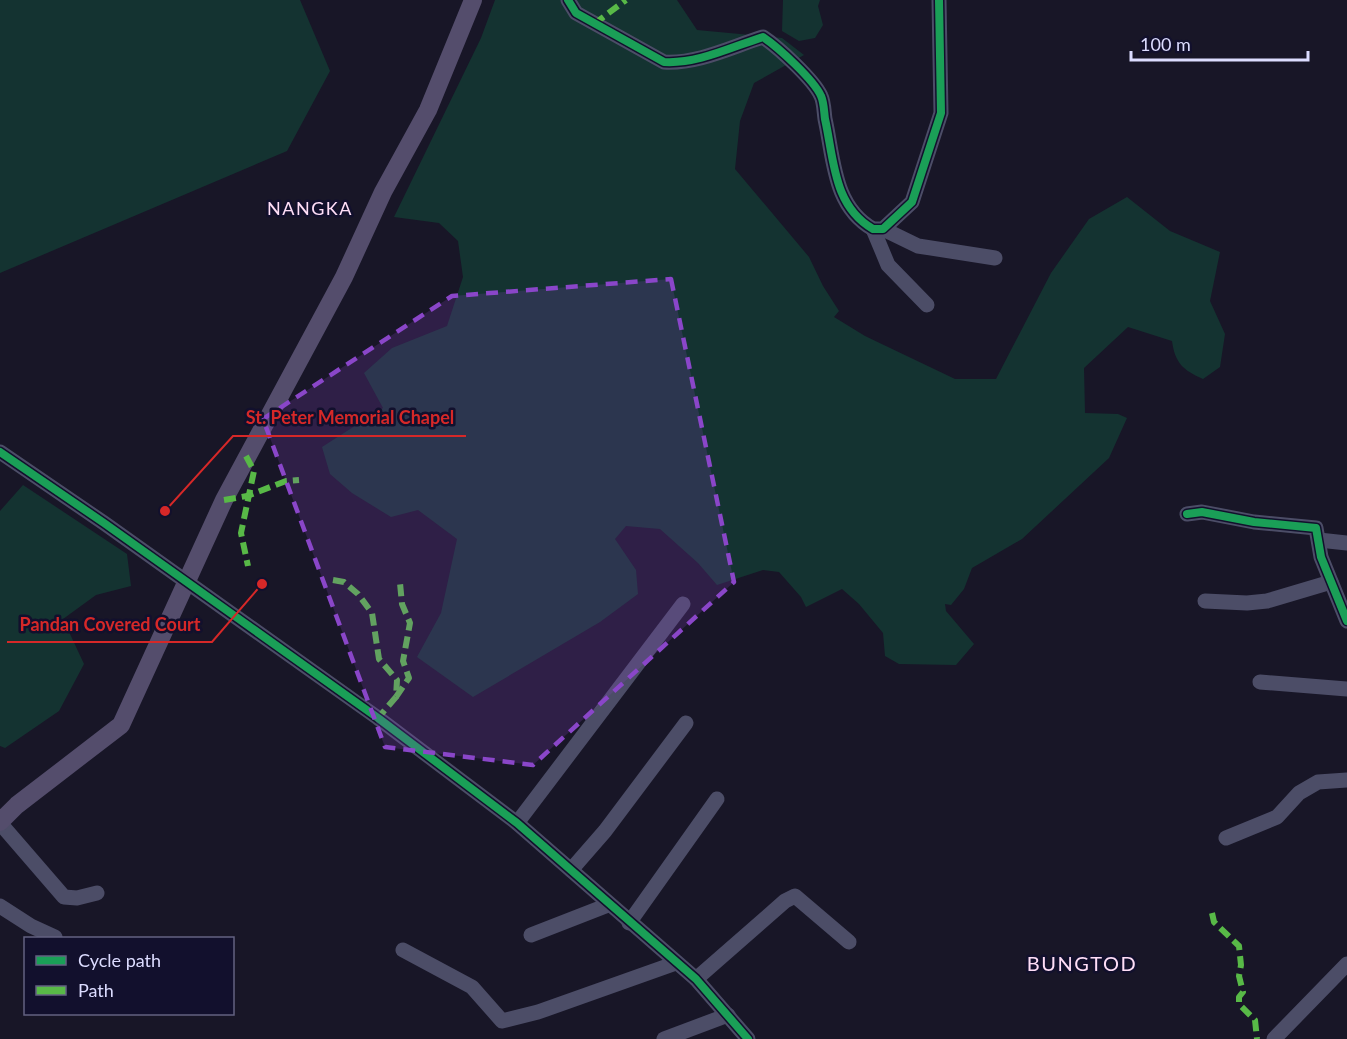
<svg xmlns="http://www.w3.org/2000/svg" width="1347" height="1039" font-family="Lato,sans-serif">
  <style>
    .green { fill: #143331 }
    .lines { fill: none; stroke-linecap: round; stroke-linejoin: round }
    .minor { stroke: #4c4d67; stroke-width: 15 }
    .major { stroke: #544d6c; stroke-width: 18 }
    .quiet { stroke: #58b947; stroke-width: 6; stroke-dasharray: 12 6; stroke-linecap: butt }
    .cycleway-casing { stroke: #12102d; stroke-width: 11 }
    .cycleway { stroke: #1a9f57; stroke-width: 8 }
    .marked { fill: #8a46c9; fill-opacity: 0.2; stroke: #8a46c9; stroke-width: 4.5; stroke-dasharray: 12 8; stroke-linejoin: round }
    .labels { text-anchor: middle; stroke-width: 5; stroke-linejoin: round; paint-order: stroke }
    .neighbourhood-label { font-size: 18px; letter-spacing: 1.5px; fill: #ffdef7; stroke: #12102d }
    .quarter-label { font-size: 20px; letter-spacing: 1.5px; fill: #ffdef7; stroke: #12102d }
    .leader { fill: none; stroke: #d62828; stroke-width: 2 }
    .callout-dot { fill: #d62828; stroke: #12102d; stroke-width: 2 }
    .callout-label { font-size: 18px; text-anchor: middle; font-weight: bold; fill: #d62828; stroke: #12102d; stroke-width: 5; stroke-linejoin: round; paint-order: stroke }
  </style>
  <rect width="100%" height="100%" fill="#181627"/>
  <g class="green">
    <polygon points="0,0 300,0 330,71 287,151 0,273"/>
    <path d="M495,0H677L697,30L782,38L804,55L754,83L740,121L735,169L809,257L823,286L839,311L834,317L865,336L955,379H996L1051,273L1089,219L1127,197L1170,231L1220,252L1210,301L1225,334L1220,367L1203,379C1183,370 1175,363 1172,341L1128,327L1084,368L1085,413L1118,414L1127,418L1109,458L1022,539L972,568L964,589L951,605L945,604L946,611L974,644L956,665L899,664L885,656L883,633L859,604L842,589L806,607L801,597L779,572L763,570L717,585L698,563L660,529L626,526L615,539L636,570L638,594L600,622L473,697L417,657L441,613L457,539L418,510L391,517L352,493L330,474L322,447L383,408L364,373L392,348L447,326L463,277L458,241L439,223L394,217L481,38Z"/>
    <polygon points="783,0 820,0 818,6 823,25 815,38 799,41 782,31"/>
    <polygon points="23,485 127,554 131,586 96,595 63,619 84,664 59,711 5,748 0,746 0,511"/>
  </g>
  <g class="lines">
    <g class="minor">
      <path d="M568,0L576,13L664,62C698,64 731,47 763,37C778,47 814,80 821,96C824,102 824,112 825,119C834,159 833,206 873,229H883L912,202L941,113L939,0"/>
      <polyline points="873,229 888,265 927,305"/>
      <polyline points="883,229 918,246 995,258"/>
      <polyline points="0,452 104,523 378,718 517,823 696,979 748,1039"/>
      <polyline points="1187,514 1202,512 1254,522 1316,528 1321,557 1347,621"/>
      <polyline points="1319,540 1347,543"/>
      <polyline points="1205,601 1247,603 1267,601 1331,582"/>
      <polyline points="1260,682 1347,689"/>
      <polyline points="0,823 64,897 77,898 97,893"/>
      <polyline points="517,823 683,604"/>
      <polyline points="1226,838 1277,817 1299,793 1318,782 1347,780"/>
      <polyline points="571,870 605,831 686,723"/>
      <polyline points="0,906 31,926 55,937"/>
      <polyline points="629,923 717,799"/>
      <polyline points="531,935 608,905"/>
      <polyline points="403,950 472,987 502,1021 538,1012 676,963"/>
      <polyline points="696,979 785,901 795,896 849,942"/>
      <polyline points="664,1039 728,1015"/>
      <polyline points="1274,1039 1347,964"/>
    </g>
    <polyline class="major" points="0,822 17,805 121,725 224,500 344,277 383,192 428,110 473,0"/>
    <g class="quiet">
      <polyline points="594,24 626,0"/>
      <polyline points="246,456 254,471 241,533 248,566"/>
      <polyline points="224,500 247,496 286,481 299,480"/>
      <polyline points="333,580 344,582 358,594 372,613 379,659 397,680 396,697 378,718"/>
      <polyline points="396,697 409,678 403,661 410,623 402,604 400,583"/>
      <polyline points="1212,913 1214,922 1239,946 1241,965 1239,976 1243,992 1239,997 1239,1004 1255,1020 1257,1039"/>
    </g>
    <g class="cycleway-casing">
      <g id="cycleway">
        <path d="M568,0L576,13L664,62C698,64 731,47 763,37C778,47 814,80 821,96C824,102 824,112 825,119C834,159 833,206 873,229H883L912,202L941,113L939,0"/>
        <polyline points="0,452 104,523 378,718 517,823 696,979 748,1039"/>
        <polyline points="1187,514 1202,512 1254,522 1316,528 1321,557 1347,621"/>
      </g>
    </g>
    <use href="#cycleway" class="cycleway"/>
  </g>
  <path class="marked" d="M671,279L734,582L533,765L385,747L263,419L452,296Z"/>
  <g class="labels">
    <g class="neighbourhood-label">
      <text x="310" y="215">NANGKA</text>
    </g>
    <g class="quarter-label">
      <text x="1082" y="971">BUNGTOD</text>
    </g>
  </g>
  <path class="leader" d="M165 511L233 436H466M262 584L212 642H7"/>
  <g class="callout-dot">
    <circle cx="165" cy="511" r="6"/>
    <circle cx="262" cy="584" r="6"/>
  </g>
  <g class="callout-label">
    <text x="350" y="424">St. Peter Memorial Chapel</text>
    <text x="110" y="631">Pandan Covered Court</text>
  </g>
  <rect x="24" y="937" width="210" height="78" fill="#12102d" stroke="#636281" stroke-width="1.5"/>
  <rect x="36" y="956" width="30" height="9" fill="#1a9f57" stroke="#636281" stroke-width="1.5"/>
  <text x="78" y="967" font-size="18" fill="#dcdcff">Cycle path</text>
  <rect x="36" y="986" width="30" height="9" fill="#58b947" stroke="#636281" stroke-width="1.5"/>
  <text x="78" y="997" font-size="18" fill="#dcdcff">Path</text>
  <path d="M1131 51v9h177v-9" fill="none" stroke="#dcdcff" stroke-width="3"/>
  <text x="1140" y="51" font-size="18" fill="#dcdcff" stroke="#12102d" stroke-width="4.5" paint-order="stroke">100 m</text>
</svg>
